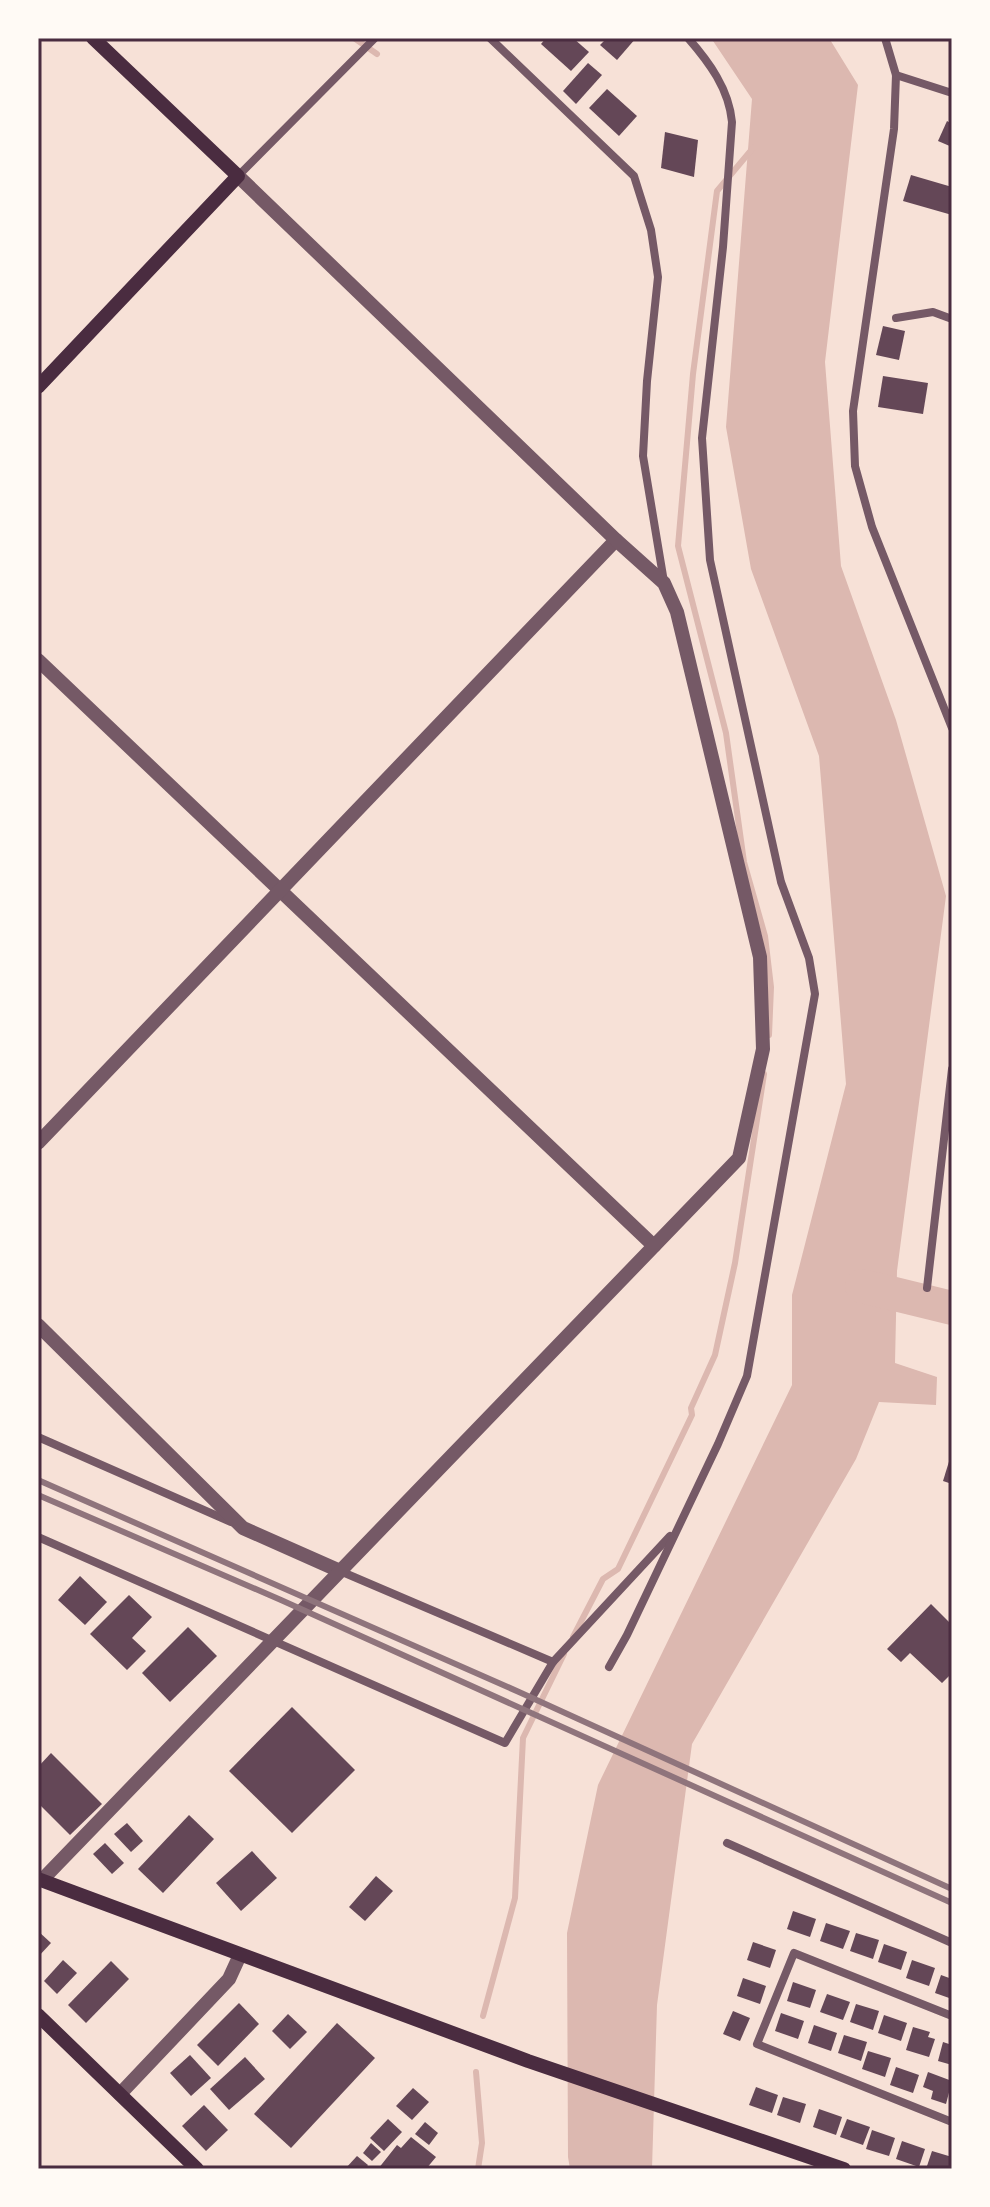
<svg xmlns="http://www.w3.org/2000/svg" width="990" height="2207" font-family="Raleway,sans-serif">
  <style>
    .water { fill: #dcb8b0 }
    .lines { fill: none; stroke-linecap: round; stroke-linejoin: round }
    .stream { stroke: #dcb8b0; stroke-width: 6 }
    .river { stroke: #dcb8b0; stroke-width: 34 }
    .building { fill: #644757 }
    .minor { stroke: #755966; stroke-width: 8 }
    .tertiary { stroke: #755966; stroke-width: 14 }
    .secondary { stroke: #4a2c40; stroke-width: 14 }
    .rail { stroke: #8f747c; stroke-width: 6 }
    .neatline { fill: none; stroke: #4a2c40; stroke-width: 3 }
  </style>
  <rect width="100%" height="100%" fill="#f7e1d7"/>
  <polygon class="water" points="711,38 829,38 858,85 825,362 841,566 896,720 946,896 897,1271 895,1363 937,1377 936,1405 879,1402 856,1459 692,1744 657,2005 652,2169 570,2169 568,2157 567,1933 598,1785 792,1385 792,1295 846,1084 819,756 751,569 726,427 752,99"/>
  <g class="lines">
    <g class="stream">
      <polyline points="354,38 377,54"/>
      <polyline points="753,148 717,191 693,374 678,546 726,733 744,862 765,936 771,987 769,1035"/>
      <polyline points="573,1637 603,1579 618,1569 692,1415 691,1408 715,1355 735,1263 764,1074"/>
      <polyline points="483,2016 515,1898 523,1738 564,1654"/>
      <polyline points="476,2072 482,2143 478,2169"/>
    </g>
    <polyline class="river" points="862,1286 952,1308"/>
  </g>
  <g class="building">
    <polygon points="546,38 573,38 589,52 571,71 541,44"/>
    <polygon points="607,38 636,38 617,60 600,45"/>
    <polygon points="588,63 602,75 576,104 563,91"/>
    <polygon points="607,89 637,116 619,136 589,108"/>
    <polygon points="947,121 952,124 952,147 938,141"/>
    <polygon points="665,132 698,140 694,177 661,168"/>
    <polygon points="911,175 952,187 952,215 903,201"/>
    <polygon points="883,326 905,331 899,360 876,355"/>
    <polygon points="883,376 928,383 923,414 878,407"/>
    <polygon points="951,1455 952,1455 952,1484 943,1481"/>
    <polygon points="80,1576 107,1602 85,1625 58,1600"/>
    <polygon points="129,1595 152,1617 132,1638 146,1651 127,1670 90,1634"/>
    <polygon points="931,1604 952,1625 952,1673 942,1683 910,1653 901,1662 887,1649"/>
    <polygon points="188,1627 217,1656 170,1702 142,1673"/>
    <polygon points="292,1707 355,1770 292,1833 229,1771"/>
    <polygon points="51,1753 102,1804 70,1835 38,1803 38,1767"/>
    <polygon points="189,1815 214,1839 163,1893 138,1869"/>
    <polygon points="127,1823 143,1841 131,1852 114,1834"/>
    <polygon points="105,1843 124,1863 112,1874 93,1854"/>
    <polygon points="252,1851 277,1878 241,1911 216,1883"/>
    <polygon points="376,1876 393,1891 365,1921 349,1907"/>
    <polygon points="793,1911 816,1919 810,1937 787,1929"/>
    <polygon points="826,1923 850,1931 843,1949 820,1941"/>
    <polygon points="38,1931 51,1943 38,1957"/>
    <polygon points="856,1933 879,1940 873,1959 850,1951"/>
    <polygon points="753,1942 776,1950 770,1968 747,1960"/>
    <polygon points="884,1944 907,1952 901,1970 878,1962"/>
    <polygon points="63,1960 77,1973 57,1994 44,1981"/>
    <polygon points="912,1960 935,1968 929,1986 906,1978"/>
    <polygon points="111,1961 129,1979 86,2023 68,2005"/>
    <polygon points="941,1975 952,1979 952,1999 935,1993"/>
    <polygon points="743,1978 766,1986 760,2004 737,1996"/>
    <polygon points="793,1982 816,1990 810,2008 787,2001"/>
    <polygon points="827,1994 850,2002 843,2020 820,2012"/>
    <polygon points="239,2003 259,2024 218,2066 197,2045"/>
    <polygon points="856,2004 879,2011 873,2030 850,2022"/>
    <polygon points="733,2011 750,2018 740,2041 723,2034"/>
    <polygon points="781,2013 804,2021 798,2039 775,2031"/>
    <polygon points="288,2014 307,2032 290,2049 272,2031"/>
    <polygon points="884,2015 907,2023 901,2041 878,2033"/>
    <polygon points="337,2023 375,2058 291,2148 254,2114"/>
    <polygon points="814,2025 837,2033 831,2051 808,2043"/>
    <polygon points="913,2027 930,2032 928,2037 935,2039 929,2057 906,2050"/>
    <polygon points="844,2035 867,2042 861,2061 838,2053"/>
    <polygon points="951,2036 952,2036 952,2065 938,2061 943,2042 949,2044"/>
    <polygon points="868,2051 891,2058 885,2077 862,2069"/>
    <polygon points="190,2055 211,2078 191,2096 170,2073"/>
    <polygon points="245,2057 265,2079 229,2110 210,2089"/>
    <polygon points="896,2067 919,2075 913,2093 890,2085"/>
    <polygon points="928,2072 952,2081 946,2104 931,2099 933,2091 923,2087"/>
    <polygon points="756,2087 778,2095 772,2113 749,2105"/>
    <polygon points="413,2088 429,2102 412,2120 396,2106"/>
    <polygon points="783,2097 806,2104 800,2123 777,2115"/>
    <polygon points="204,2105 228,2130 206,2151 182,2126"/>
    <polygon points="819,2109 842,2117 836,2135 813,2127"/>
    <polygon points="388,2119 402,2132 384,2151 370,2138"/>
    <polygon points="847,2119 870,2127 863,2145 840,2137"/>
    <polygon points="425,2122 438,2133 429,2145 415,2134"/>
    <polygon points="872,2130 895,2138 889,2156 866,2149"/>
    <polygon points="411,2137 436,2157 426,2169 378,2169 397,2145 401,2148"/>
    <polygon points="902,2141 925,2149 919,2167 896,2159"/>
    <polygon points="371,2143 381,2152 372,2161 363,2153"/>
    <polygon points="932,2151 952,2157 951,2169 926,2169"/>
    <polygon points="357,2156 368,2165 365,2169 345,2169"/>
  </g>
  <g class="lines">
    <g class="minor">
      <polyline points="490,38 634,176 651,230 658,277 647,381 643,456 664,582"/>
      <polyline points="885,38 896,75 894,129 853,411 855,466 872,527 952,728"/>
      <polyline points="896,75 952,93"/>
      <polyline points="238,176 375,38"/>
      <polyline points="896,318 933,312 952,319"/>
      <polyline points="927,1288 952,1069"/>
      <polyline points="38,1437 231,1522"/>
      <polyline points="38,1537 505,1743 553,1662"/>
      <polyline points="340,1571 553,1662 670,1536"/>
      <path d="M609,1667L627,1635L718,1444L747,1376L815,994L809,958L781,882L710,560L702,438L723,247L732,122C729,89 709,62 688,38"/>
      <polyline points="727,1843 952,1943"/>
      <polyline points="952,2016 794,1953 757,2044 952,2122"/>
    </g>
    <g class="tertiary">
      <polyline points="38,660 654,1246"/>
      <polyline points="38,1143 616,540"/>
      <polyline points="38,1325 243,1528 340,1571"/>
      <polyline points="42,1880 739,1158 763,1049 760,957 677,612 664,583 616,540 238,176"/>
      <polyline points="120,2094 229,1979 240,1955"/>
    </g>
    <g class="secondary">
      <polyline points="38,387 238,176 93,38"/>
      <polyline points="38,1879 528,2061 844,2169"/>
      <polyline points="38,2015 197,2169"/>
    </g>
    <g class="rail">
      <polyline points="38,1480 519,1692 952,1889"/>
      <polyline points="38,1495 281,1600 952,1903"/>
    </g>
  </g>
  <rect width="990" height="2207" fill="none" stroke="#fffaf5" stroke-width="80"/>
  <rect x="40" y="40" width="910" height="2127" class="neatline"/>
</svg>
